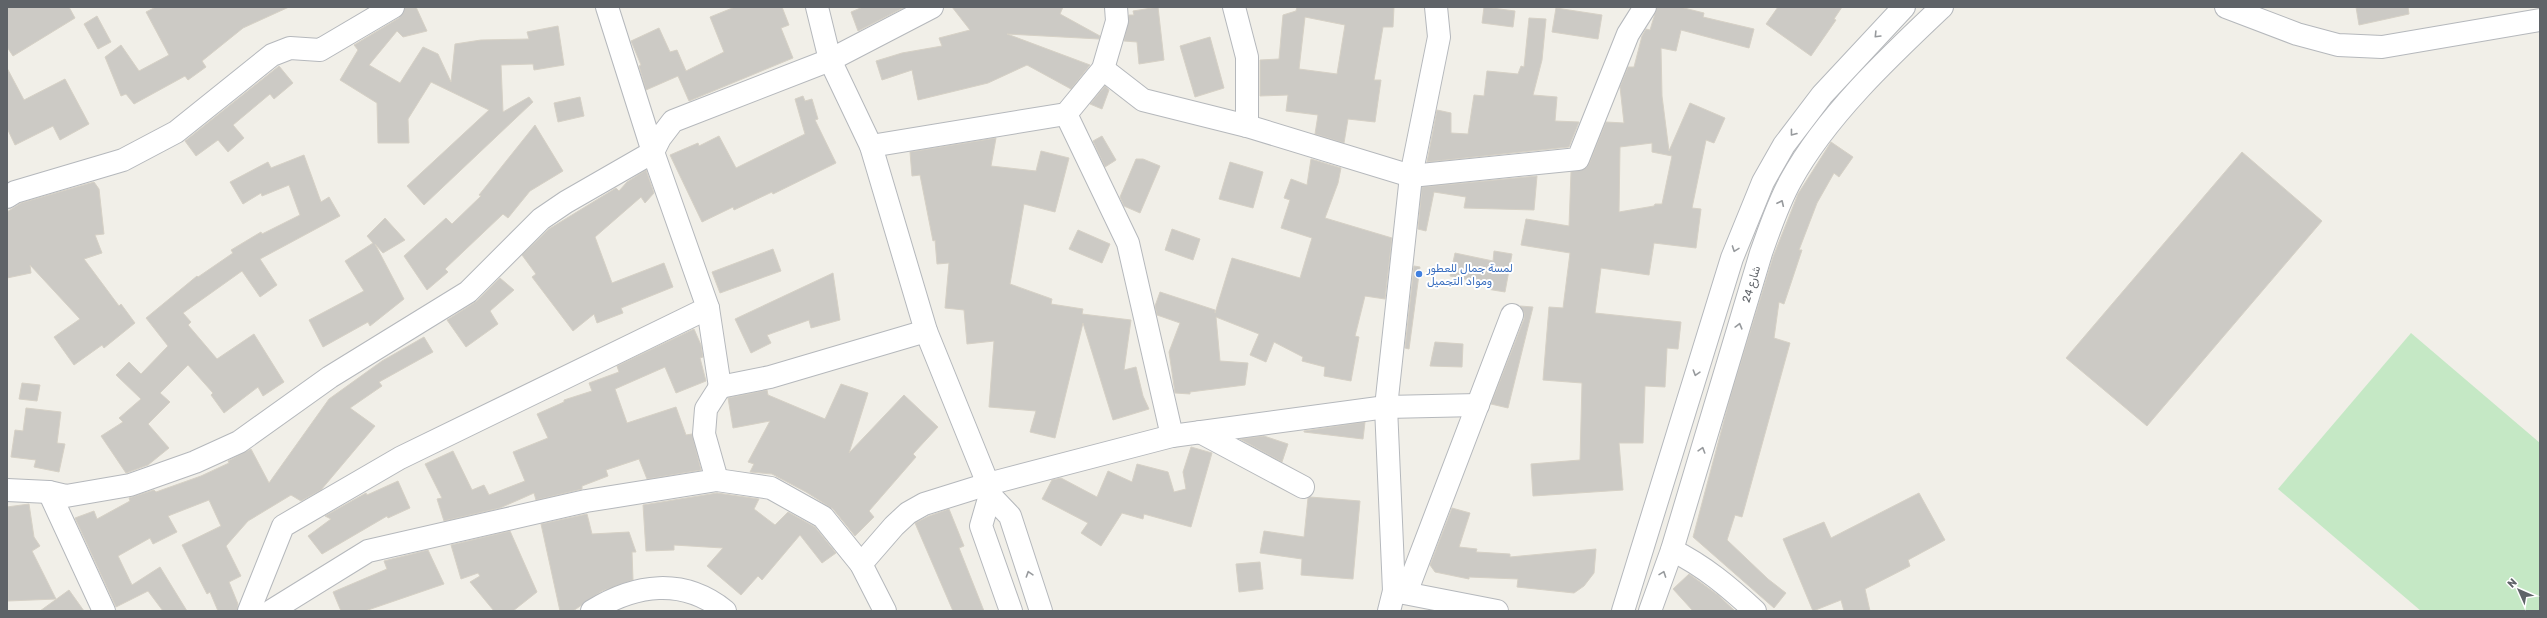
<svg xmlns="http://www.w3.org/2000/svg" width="2547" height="618" font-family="Rubik,'Noto Sans Arabic',sans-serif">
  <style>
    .green { fill: #c5e8c5 }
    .building { fill: #cccac5; stroke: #d6d1c6; fill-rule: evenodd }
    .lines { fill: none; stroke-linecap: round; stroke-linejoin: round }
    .minor-casing { stroke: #b5b8bc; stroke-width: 24 }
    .minor { stroke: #fff; stroke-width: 22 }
    .oneway { stroke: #979a9d }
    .shop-dot { fill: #3f7fe0; stroke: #fff; stroke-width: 1.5 }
    .labels { text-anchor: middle; stroke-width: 4; stroke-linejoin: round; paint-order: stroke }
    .shop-label { font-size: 11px; fill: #366cbe; stroke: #fff; text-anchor: start }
    .street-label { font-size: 11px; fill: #5f6368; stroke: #fff }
  </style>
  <rect width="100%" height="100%" fill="#f1efe8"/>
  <polygon class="green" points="2411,333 2540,443 2540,611 2421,611 2278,489"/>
  <g class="building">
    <polygon points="7,7 69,7 75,18 13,56 7,47"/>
    <polygon points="156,7 289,7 243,28 202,61 206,67 188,80 185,76 134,104 126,94 121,96 105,57 121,45 139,71 169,55 146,12"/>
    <polygon points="405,7 416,7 427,31 403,37 397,31 369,65 400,83 423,47 438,54 451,82 455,44 481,40 529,39 527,32 558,26 564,65 534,70 533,64 501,65 503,112 529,97 533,102 424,205 407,186 489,110 431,82 408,119 409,143 378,143 377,103 340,80 358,50 354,45 399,18"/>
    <polygon points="735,7 782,7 789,25 781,28 793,58 689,101 678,76 646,90 639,66 641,65 631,41 659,28 670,52 677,50 686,71 724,52 710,17"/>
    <polygon points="863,7 905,7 858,31 851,12"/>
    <polygon points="952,7 1063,7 1060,14 1100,36 1099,39 1007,34 1090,65 1071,89 1027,65 988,83 918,100 912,70 882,80 876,61 902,53 942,46 939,38 970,30"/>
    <polygon points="1158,7 1164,60 1139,64 1137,42 1124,41 1129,15 1134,15 1133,11"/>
    <path d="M1297,7H1394L1393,27H1383L1374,80H1381L1375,122L1348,119L1344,143L1315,134L1318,115L1286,111L1288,95L1260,96V60L1279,59L1283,15L1296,11ZM1305,17L1345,25L1337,74L1299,69Z"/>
    <polygon points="1484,7 1515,11 1513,27 1482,23"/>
    <path d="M1657,7H1680L1704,13L1703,17L1754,29L1749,48L1681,30L1676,51L1661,48L1662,96L1669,151L1690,103L1725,118L1714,143L1706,140L1692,208L1701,209L1696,248L1654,243L1649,275L1601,268L1595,313L1681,322L1678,349L1667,348L1665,387L1645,386L1643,443H1619L1623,490L1533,496L1531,464L1580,460L1582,383L1543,380L1549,307L1563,308L1570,253L1521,245L1526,219L1569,226L1571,172L1585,169L1589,164L1606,122L1624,123L1620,87L1628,67H1634L1642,36L1646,29L1650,30ZM1652,143V152L1672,156L1662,204H1655L1654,206L1619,212L1620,147Z"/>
    <polygon points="1778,7 1842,7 1834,19 1836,20 1811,56 1766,24"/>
    <polygon points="2356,7 2408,7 2409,14 2359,25"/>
    <polygon points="1556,8 1602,15 1598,39 1552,32"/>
    <polygon points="97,16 111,42 98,49 84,24"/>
    <polygon points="1529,18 1546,19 1542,60 1533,95 1557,97 1555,121 1579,122 1569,147 1427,162 1437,110 1451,113 1451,133 1468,134 1474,95 1484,96 1487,71 1518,74 1521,66 1524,67"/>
    <polygon points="1210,37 1224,88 1195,97 1180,46"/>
    <polygon points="279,66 293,83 274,99 270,94 233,125 244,138 228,152 218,140 196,156 185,141"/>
    <polygon points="7,68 24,100 65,79 89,124 60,140 53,126 15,145 7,128"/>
    <polygon points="1105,86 1109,90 1102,109 1090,104"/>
    <polygon points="803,96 805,101 812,99 818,119 815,120 836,163 773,194 772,192 734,210 733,207 702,222 670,155 698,143 699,146 719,136 736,168 805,134 795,99"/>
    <polygon points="580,97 584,116 558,122 554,103"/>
    <polygon points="535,125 563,171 530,191 508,218 503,214 445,269 448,272 427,290 404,256 446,218 452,224 481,196 479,195"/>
    <polygon points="1102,136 1116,160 1105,167 1093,141"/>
    <polygon points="996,138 991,166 1036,171 1041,151 1069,158 1055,212 1024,204 1010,284 1052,299 1051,304 1083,309 1082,314 1131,320 1124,370 1136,367 1143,396 1149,409 1113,420 1083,323 1055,438 1030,432 1036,411 989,407 994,341 967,344 964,310 945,308 949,263 937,264 935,240 933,241 920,175 912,176 910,152"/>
    <polygon points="1831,142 1853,157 1839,177 1834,173 1817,203 1799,250 1802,250 1784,304 1779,302 1774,338 1790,343 1742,517 1735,515 1727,540 1768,579 1786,593 1774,608 1693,537 1730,398 1773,257 1798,194"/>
    <polygon points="2242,152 2322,221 2147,426 2066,358"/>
    <polygon points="304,155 321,202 329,197 340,216 260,259 277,285 260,297 242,271 183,313 191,322 188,325 217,359 254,334 284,382 263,396 258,387 224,413 211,395 213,393 188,365 160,393 170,402 148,424 169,448 148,465 126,473 101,436 123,422 119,418 141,399 116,375 129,362 141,374 168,346 146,318 197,276 198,277 233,253 231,250 261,232 262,234 300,215 289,185 262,196 261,193 243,204 230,182 268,162 271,168"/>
    <polygon points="1136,159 1143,159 1160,166 1140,213 1124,206 1120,197"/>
    <polygon points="1311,159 1341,168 1338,183 1325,218 1392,238 1385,299 1365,296 1355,336 1359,337 1351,381 1324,376 1325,367 1302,361 1303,357 1274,342 1266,362 1250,355 1259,334 1216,317 1220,361 1248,363 1245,385 1190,392 1190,394 1175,393 1169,352 1180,323 1157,315 1155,306 1160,292 1215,310 1215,313 1232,258 1300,278 1312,238 1281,228 1290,200 1284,198 1291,179 1307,185"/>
    <polygon points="1230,162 1263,172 1253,208 1219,199"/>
    <polygon points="646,170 654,193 645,203 641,197 595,237 612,283 664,263 673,287 621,308 623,313 597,323 594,314 573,331 532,277 536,274 522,255 549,229 616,188 619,191 627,182"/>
    <polygon points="1537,176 1534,210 1464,208 1466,197 1434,192 1426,231 1418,229 1422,187"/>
    <polygon points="94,182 99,189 104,234 95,235 102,253 84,259 119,306 121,304 135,323 104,348 102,345 74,365 54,337 80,319 30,265 31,273 7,278 7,212 21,203"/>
    <polygon points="385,218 405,240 383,253 375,244 404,299 370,326 368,322 323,347 309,320 364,291 345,261 373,243 367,236"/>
    <polygon points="1172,229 1200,239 1193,260 1165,250"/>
    <polygon points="1078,230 1110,244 1102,263 1069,249"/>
    <polygon points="773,249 781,271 720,293 712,272"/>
    <polygon points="1494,251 1512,254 1505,292 1487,289 1488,284 1450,276 1455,253 1493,261"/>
    <polygon points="1414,266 1420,267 1409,349 1405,348"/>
    <polygon points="833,273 840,320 811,328 809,320 767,335 771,343 751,353 735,319"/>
    <polygon points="500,278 514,290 490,311 498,324 466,347 447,320 477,301"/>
    <polygon points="1520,306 1533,307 1508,408 1491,404 1524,319 1524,313"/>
    <polygon points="694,329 701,345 703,357 700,358 706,381 676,393 665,367 615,389 627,423 676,407 686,435 692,434 701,470 647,479 639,459 606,470 608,476 582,486 582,489 536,500 534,493 500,508 444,521 437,499 442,498 425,464 453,451 472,490 484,485 489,495 525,481 513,452 548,438 537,414 564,402 564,400 592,391 589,383 619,372 617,366"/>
    <polygon points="424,337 433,352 379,382 382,386 350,408 375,426 321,490 301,501 291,495 248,521 226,546 241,576 229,582 238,604 237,611 218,611 210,592 207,594 182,545 221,526 209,500 168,516 177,532 153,544 150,538 118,556 132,585 160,567 187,611 163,611 148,591 116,607 75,518 94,511 97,519 130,501 129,498 154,490 156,492 201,476 229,463 228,461 251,449 269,483 329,399 382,361"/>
    <polygon points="1435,342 1463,344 1462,367 1430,366"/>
    <polygon points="22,383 40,385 37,401 19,399"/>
    <polygon points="841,384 868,393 849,453 904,395 938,427 913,454 916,457 869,511 874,517 855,536 833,509 806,492 772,474 750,472 754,464 748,462 770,421 733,428 728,398 767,390 768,395 825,419"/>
    <polygon points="26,408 61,412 57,443 65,444 59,472 34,467 36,460 11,457 15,430 23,431"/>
    <polygon points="1365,422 1363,439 1304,432 1304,431"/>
    <polygon points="1264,436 1288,444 1282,462 1240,439"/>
    <polygon points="1191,447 1212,453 1191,527 1144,514 1143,519 1122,513 1101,546 1081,533 1088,523 1042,499 1052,480 1061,478 1097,497 1108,471 1132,482 1137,464 1168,472 1174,492 1186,489 1183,472"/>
    <polygon points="398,481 410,508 388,518 387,516 322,554 308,536 331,519 325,516 366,493 367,495"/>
    <polygon points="717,493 759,499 754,509 775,525 788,512 815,527 836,553 822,563 800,535 762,580 758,576 741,595 707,566 723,548 674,545 674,550 646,551 643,505"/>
    <polygon points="1919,493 1945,540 1908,560 1910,566 1865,589 1870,611 1844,611 1841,600 1813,611 1783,539 1824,522 1831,538"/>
    <polygon points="1310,497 1360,501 1353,579 1301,575 1302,559 1260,553 1264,531 1304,537 1308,498"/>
    <polygon points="29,504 34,537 40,546 32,551 56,599 8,601 7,507"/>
    <polygon points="1452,508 1470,513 1459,547 1477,549 1476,552 1510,554 1510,557 1596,549 1594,573 1584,586 1574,593 1517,587 1518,579 1469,577 1469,579 1435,572 1430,565"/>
    <polygon points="949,509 964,546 959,548 984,611 953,611 915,523 929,516"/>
    <polygon points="587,514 592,534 629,532 636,552 632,552 633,580 602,591 573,611 560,611 541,524"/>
    <polygon points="510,531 537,592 513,611 494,611 470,582 480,576 478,573 461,579 451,545"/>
    <polygon points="428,550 444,584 365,611 341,611 333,592 387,569 384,561"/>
    <polygon points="1260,562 1263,589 1239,592 1236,564"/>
    <polygon points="1689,574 1718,595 1735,611 1693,611 1673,589"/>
    <polygon points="69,590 84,611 40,611"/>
  </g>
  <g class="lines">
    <g class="minor-casing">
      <g id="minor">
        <polyline points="817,7 830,60 871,146 926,331 988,484 990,495"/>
        <polyline points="1234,7 1247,57 1247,126"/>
        <polyline points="2226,7 2297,34 2338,45 2382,47 2540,20"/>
        <polyline points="1103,69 1143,100 1247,126 1411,176 1578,159 1628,34 1645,7"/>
        <polyline points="1066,114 1128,243 1172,436"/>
        <polyline points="871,146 1066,114 1103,69 1117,21 1116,7"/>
        <polyline points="7,197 15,192 123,160 176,132 272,55 290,48 320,50 393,7"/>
        <polyline points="708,308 720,387 770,377 926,331"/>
        <polyline points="1200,432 1303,487"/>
        <polyline points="717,480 704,434 706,409 720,387"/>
        <polyline points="7,490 49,492 66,496 130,485 195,462 239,442 330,377 468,292 541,219 566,202 653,152 660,138 673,121 830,60 932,7"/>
        <polyline points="49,492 104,611"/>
        <path d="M1672,550C1704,566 1729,587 1755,611"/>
        <polyline points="861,564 894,526 908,513 924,504 988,484 1172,436 1386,407 1478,405"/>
        <polyline points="1394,591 1386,407 1411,176 1439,37 1436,7"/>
        <polyline points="1406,593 1512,315"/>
        <polyline points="249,611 283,526 400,458 708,308 653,152 607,7"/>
        <polyline points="271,611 368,551 586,501 717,480 771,488 823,517 861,564 885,611"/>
        <path d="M592,611C635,584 683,577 725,611"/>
        <polyline points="1011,611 981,526 990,495 1010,516 1041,611"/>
        <polyline points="1389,611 1394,591 1497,611"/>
        <polyline points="1623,611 1732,258 1763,182 1784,145 1822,95 1904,7"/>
        <path d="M1650,611L1672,550L1761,253C1770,228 1778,203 1791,180C1826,116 1889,57 1942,7"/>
      </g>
    </g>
    <use href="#minor" class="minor"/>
  </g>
  <defs><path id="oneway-chevron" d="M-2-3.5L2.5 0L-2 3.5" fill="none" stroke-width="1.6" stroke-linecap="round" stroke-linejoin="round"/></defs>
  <g class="oneway">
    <use href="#oneway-chevron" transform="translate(1877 35) rotate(134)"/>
    <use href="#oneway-chevron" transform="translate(1793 133) rotate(128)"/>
    <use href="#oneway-chevron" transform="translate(1781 203) rotate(-65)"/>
    <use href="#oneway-chevron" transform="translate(1735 249) rotate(110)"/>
    <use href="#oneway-chevron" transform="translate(1739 326) rotate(-75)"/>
    <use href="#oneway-chevron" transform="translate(1696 373) rotate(107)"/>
    <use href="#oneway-chevron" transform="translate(1702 450) rotate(-73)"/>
    <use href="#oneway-chevron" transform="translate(1029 574) rotate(-108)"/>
    <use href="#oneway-chevron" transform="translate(1663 574) rotate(-70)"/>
  </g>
  <circle class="shop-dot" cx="1419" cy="274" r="4"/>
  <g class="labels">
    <g class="shop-label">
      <text x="1427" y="272">لمسة جمال للعطور<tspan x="1427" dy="13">ومواد التجميل</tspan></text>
    </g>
    <g class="street-label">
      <text transform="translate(1751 284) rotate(-73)" y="4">شارع 24</text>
    </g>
  </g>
  <rect width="2547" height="618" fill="none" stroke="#5f6368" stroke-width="16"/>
  <g transform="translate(2519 590) rotate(315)" stroke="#ffffff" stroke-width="3" paint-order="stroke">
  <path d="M0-3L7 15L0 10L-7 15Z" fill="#5f6368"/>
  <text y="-6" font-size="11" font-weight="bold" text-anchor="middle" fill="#5f6368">N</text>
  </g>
</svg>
